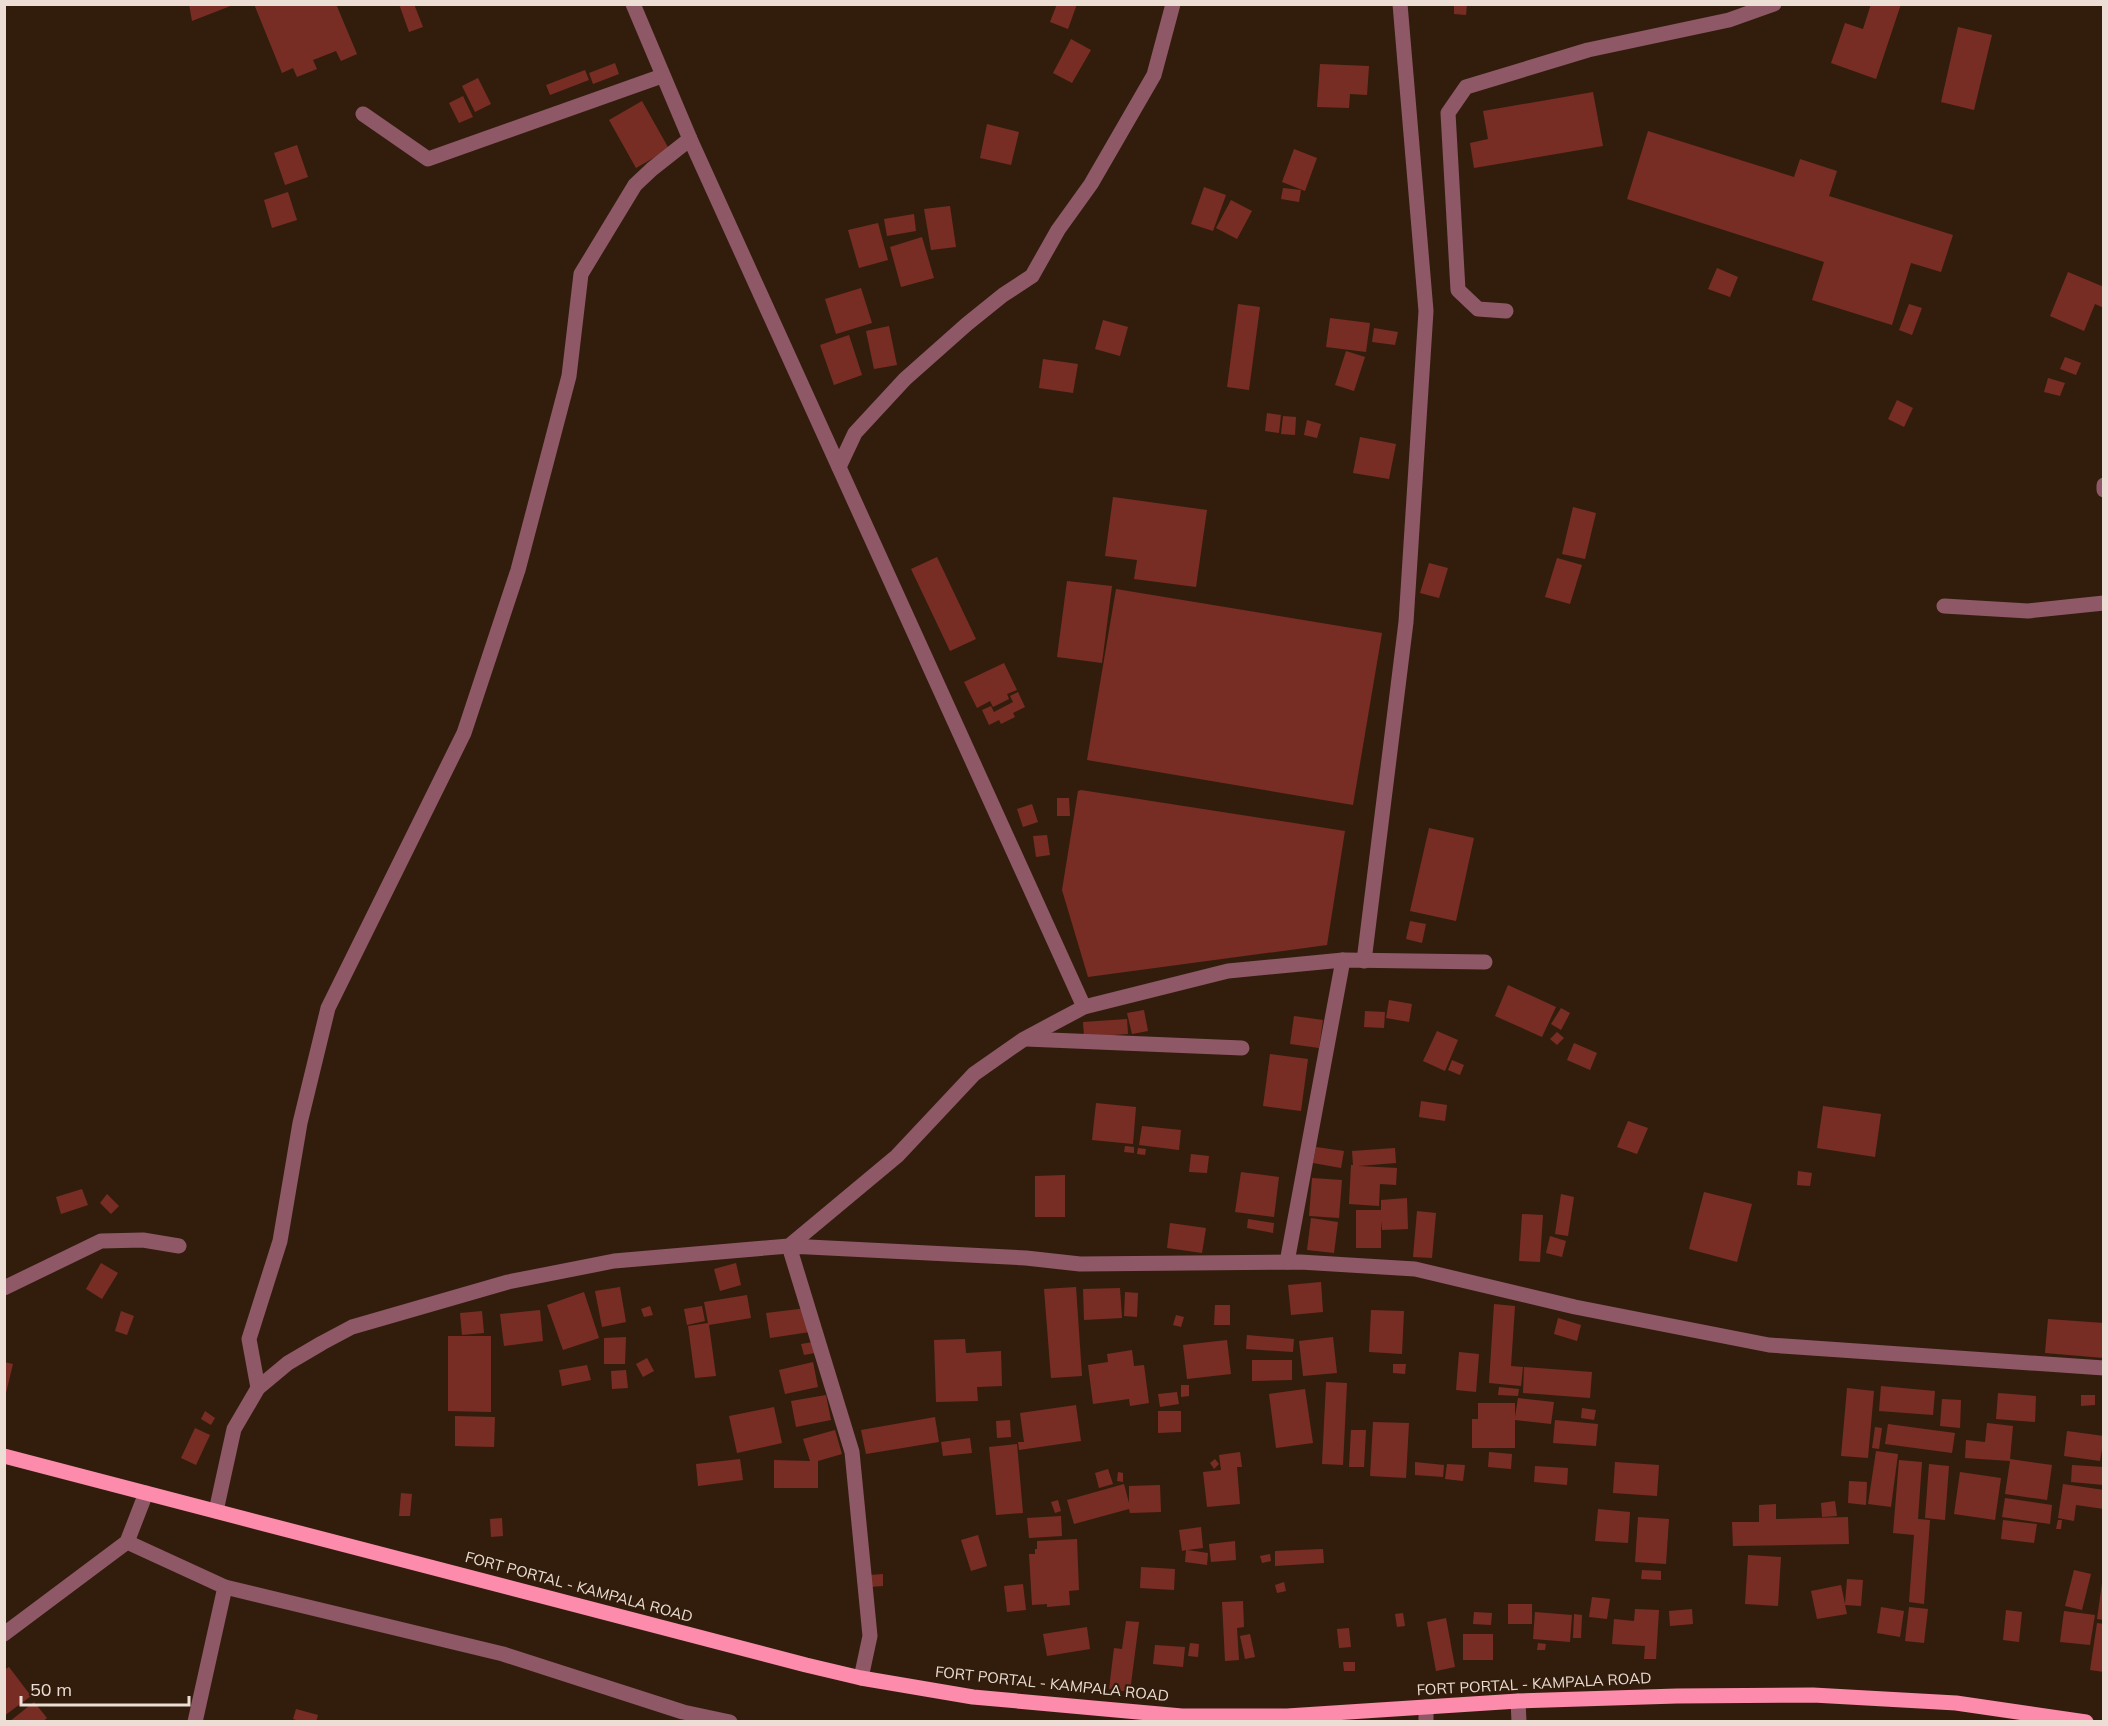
<svg xmlns="http://www.w3.org/2000/svg" width="2108" height="1726" font-family="Mulish,sans-serif">
  <style>
    .building { fill: #782d24 }
    .lines { fill: none; stroke-linecap: round; stroke-linejoin: round }
    .minor { stroke: #8f5867; stroke-width: 15 }
    .major { stroke: #fd8bac; stroke-width: 15 }
    .labels { text-anchor: middle; stroke-width: 4.5; stroke-linejoin: round; paint-order: stroke }
    .street-label { font-size: 15px; fill: #ecded4; stroke: #321d0d }
  </style>
  <rect width="100%" height="100%" fill="#321d0d"/>
  <g class="building">
    <polygon points="189,4 233,4 233,5 192,21"/>
    <polygon points="254,4 336,4 357,54 341,61 336,51 313,60 317,69 297,77 293,68 282,73"/>
    <polygon points="399,4 414,4 423,27 409,32"/>
    <polygon points="1057,4 1077,4 1068,29 1050,22"/>
    <polygon points="1454,4 1467,4 1466,15 1454,14"/>
    <polygon points="1871,4 1901,4 1876,79 1831,63 1845,23 1863,29"/>
    <polygon points="1958,27 1992,35 1974,110 1941,102"/>
    <polygon points="1071,39 1091,50 1072,83 1053,73"/>
    <polygon points="615,63 619,74 593,84 589,73"/>
    <polygon points="1320,64 1369,66 1367,95 1350,94 1349,108 1317,107"/>
    <polygon points="585,70 589,80 550,95 546,85"/>
    <polygon points="478,78 491,104 475,112 462,86"/>
    <polygon points="1593,92 1603,146 1474,168 1470,143 1488,139 1483,111"/>
    <polygon points="463,96 473,117 459,123 449,103"/>
    <polygon points="642,101 669,149 636,168 609,120"/>
    <polygon points="987,124 1019,132 1011,165 980,158"/>
    <polygon points="1648,131 1794,177 1800,159 1837,171 1829,196 1953,235 1941,272 1911,263 1892,325 1812,300 1824,262 1627,199"/>
    <polygon points="297,145 308,177 285,185 274,153"/>
    <polygon points="1294,149 1317,158 1305,191 1282,182"/>
    <polygon points="1204,187 1226,195 1213,231 1191,224"/>
    <polygon points="1283,188 1301,190 1299,202 1281,199"/>
    <polygon points="288,192 297,220 272,228 264,200"/>
    <polygon points="1231,200 1252,211 1237,239 1216,228"/>
    <polygon points="950,206 956,247 931,250 924,209"/>
    <polygon points="914,214 916,231 887,236 884,219"/>
    <polygon points="878,223 888,260 859,268 848,230"/>
    <polygon points="922,237 934,278 901,287 890,247"/>
    <polygon points="1717,268 1738,277 1730,297 1708,289"/>
    <polygon points="2068,272 2104,287 2104,308 2095,304 2084,331 2050,316"/>
    <polygon points="861,288 872,323 836,334 825,299"/>
    <polygon points="1238,304 1260,307 1249,390 1227,387"/>
    <polygon points="1909,304 1922,308 1912,335 1899,330"/>
    <polygon points="1330,318 1370,323 1366,352 1326,347"/>
    <polygon points="1103,320 1128,327 1120,356 1095,349"/>
    <polygon points="889,326 897,365 874,369 866,331"/>
    <polygon points="1374,328 1398,332 1395,345 1372,342"/>
    <polygon points="849,335 862,375 834,385 820,345"/>
    <polygon points="1346,351 1365,357 1354,391 1335,385"/>
    <polygon points="2065,357 2081,363 2076,375 2060,369"/>
    <polygon points="1043,359 1078,364 1073,393 1039,388"/>
    <polygon points="2048,378 2065,383 2060,396 2044,392"/>
    <polygon points="1897,400 1913,408 1904,427 1888,419"/>
    <polygon points="1267,413 1281,415 1279,433 1265,431"/>
    <polygon points="1283,416 1296,417 1295,435 1281,434"/>
    <polygon points="1307,420 1321,424 1317,438 1304,435"/>
    <polygon points="1360,437 1396,444 1389,479 1353,473"/>
    <polygon points="1113,497 1207,510 1196,587 1134,579 1137,560 1105,556"/>
    <polygon points="1573,507 1596,513 1585,559 1562,554"/>
    <polygon points="937,557 976,639 950,651 911,569"/>
    <polygon points="1557,558 1582,565 1570,604 1545,597"/>
    <polygon points="1429,563 1448,568 1439,598 1420,593"/>
    <polygon points="1067,581 1112,586 1102,663 1057,657"/>
    <polygon points="1116,589 1382,633 1353,805 1087,760"/>
    <polygon points="1004,663 1017,690 1007,694 1009,699 993,707 990,701 977,708 964,682"/>
    <polygon points="1018,692 1025,707 1013,713 1015,717 1001,724 999,720 989,725 982,710 991,706 994,712 1013,702 1010,696"/>
    <polygon points="1081,790 1345,831 1327,945 1088,977 1062,890 1078,791"/>
    <polygon points="1057,798 1069,798 1070,816 1057,816"/>
    <polygon points="1032,804 1038,822 1023,827 1017,809"/>
    <polygon points="1429,828 1474,838 1456,921 1410,911"/>
    <polygon points="1047,835 1050,855 1036,857 1033,836"/>
    <polygon points="1410,921 1426,924 1422,943 1406,939"/>
    <polygon points="1508,985 1556,1007 1542,1037 1495,1016"/>
    <polygon points="1389,1000 1412,1004 1409,1022 1386,1018"/>
    <polygon points="1561,1008 1570,1013 1561,1030 1551,1024"/>
    <polygon points="1144,1010 1148,1031 1132,1034 1127,1013"/>
    <polygon points="1365,1011 1385,1012 1384,1028 1364,1027"/>
    <polygon points="1294,1016 1323,1020 1319,1048 1290,1044"/>
    <polygon points="1127,1019 1128,1034 1084,1037 1083,1022"/>
    <polygon points="1437,1031 1458,1040 1445,1071 1423,1061"/>
    <polygon points="1557,1032 1564,1038 1557,1045 1550,1039"/>
    <polygon points="1574,1043 1597,1053 1590,1070 1567,1060"/>
    <polygon points="1270,1054 1308,1059 1301,1111 1263,1106"/>
    <polygon points="1452,1060 1464,1065 1460,1075 1448,1070"/>
    <polygon points="1421,1101 1447,1105 1445,1121 1419,1117"/>
    <polygon points="1096,1103 1136,1107 1133,1144 1092,1140"/>
    <polygon points="1823,1106 1881,1114 1875,1157 1817,1148"/>
    <polygon points="1628,1121 1648,1128 1637,1154 1617,1147"/>
    <polygon points="1142,1126 1181,1130 1179,1150 1139,1145"/>
    <polygon points="1125,1146 1134,1147 1134,1153 1124,1152"/>
    <polygon points="1316,1147 1344,1151 1341,1168 1313,1163"/>
    <polygon points="1138,1148 1146,1149 1145,1155 1137,1154"/>
    <polygon points="1395,1148 1396,1163 1358,1166 1397,1168 1396,1185 1380,1184 1379,1206 1349,1204 1351,1165 1353,1165 1352,1151"/>
    <polygon points="1191,1154 1209,1156 1207,1173 1189,1172"/>
    <polygon points="1798,1171 1812,1173 1810,1186 1797,1185"/>
    <polygon points="1241,1172 1279,1177 1274,1217 1235,1212"/>
    <polygon points="1065,1175 1065,1217 1035,1217 1035,1176"/>
    <polygon points="1312,1178 1342,1180 1339,1218 1309,1216"/>
    <polygon points="82,1189 88,1205 61,1214 56,1197"/>
    <polygon points="1704,1192 1752,1204 1737,1262 1689,1249"/>
    <polygon points="107,1194 119,1206 111,1214 100,1203"/>
    <polygon points="1561,1194 1574,1197 1568,1236 1555,1234"/>
    <polygon points="1407,1198 1408,1229 1382,1230 1381,1221 1381,1248 1356,1248 1356,1210 1381,1210 1381,1200"/>
    <polygon points="1417,1211 1436,1213 1432,1258 1413,1257"/>
    <polygon points="1522,1214 1543,1215 1540,1262 1519,1261"/>
    <polygon points="1311,1218 1338,1222 1334,1253 1307,1250"/>
    <polygon points="1248,1219 1274,1223 1273,1233 1247,1228"/>
    <polygon points="1170,1223 1206,1228 1202,1253 1167,1248"/>
    <polygon points="1550,1236 1566,1241 1562,1257 1546,1253"/>
    <polygon points="101,1263 118,1273 102,1299 86,1289"/>
    <polygon points="736,1263 741,1285 720,1291 714,1269"/>
    <polygon points="1321,1282 1323,1312 1291,1315 1288,1285"/>
    <polygon points="620,1287 626,1322 602,1327 595,1291"/>
    <polygon points="1076,1287 1082,1376 1051,1378 1044,1289"/>
    <polygon points="1120,1288 1122,1318 1084,1320 1083,1289"/>
    <polygon points="584,1292 599,1338 563,1350 547,1305"/>
    <polygon points="1125,1292 1138,1293 1137,1317 1124,1316"/>
    <polygon points="747,1295 751,1318 709,1325 716,1376 695,1378 688,1326 708,1323 704,1302"/>
    <polygon points="1494,1304 1515,1306 1511,1366 1523,1367 1521,1386 1489,1383"/>
    <polygon points="1215,1305 1230,1305 1230,1325 1214,1325"/>
    <polygon points="650,1306 653,1315 644,1317 641,1309"/>
    <polygon points="702,1306 705,1321 687,1325 684,1309"/>
    <polygon points="807,1308 810,1332 770,1338 766,1313"/>
    <polygon points="540,1310 543,1341 504,1346 500,1314"/>
    <polygon points="1371,1310 1404,1311 1402,1354 1369,1352"/>
    <polygon points="121,1311 134,1316 127,1335 115,1331"/>
    <polygon points="482,1311 484,1333 462,1335 460,1313"/>
    <polygon points="1176,1315 1184,1317 1181,1327 1173,1325"/>
    <polygon points="1558,1318 1581,1325 1577,1341 1554,1334"/>
    <polygon points="2048,1319 2104,1323 2104,1358 2045,1353"/>
    <polygon points="1247,1335 1294,1339 1293,1352 1246,1349"/>
    <polygon points="448,1336 491,1336 491,1412 448,1411"/>
    <polygon points="626,1337 625,1364 604,1364 604,1338"/>
    <polygon points="1333,1337 1337,1373 1303,1376 1299,1341"/>
    <polygon points="965,1339 966,1353 1001,1351 1002,1386 977,1387 978,1401 936,1402 934,1340"/>
    <polygon points="1227,1340 1231,1374 1187,1379 1183,1345"/>
    <polygon points="813,1342 815,1353 804,1355 801,1344"/>
    <polygon points="1132,1350 1134,1366 1144,1365 1149,1403 1130,1406 1129,1399 1093,1404 1088,1365 1108,1362 1107,1354"/>
    <polygon points="1459,1352 1479,1354 1476,1392 1456,1390"/>
    <polygon points="647,1358 654,1371 643,1377 636,1364"/>
    <polygon points="1252,1360 1292,1360 1292,1380 1252,1381"/>
    <polygon points="4,1362 13,1364 5,1397 4,1397"/>
    <polygon points="813,1362 818,1387 785,1394 779,1370"/>
    <polygon points="1393,1364 1406,1364 1405,1374 1393,1373"/>
    <polygon points="587,1365 591,1380 562,1386 559,1370"/>
    <polygon points="1524,1367 1592,1372 1590,1398 1523,1393"/>
    <polygon points="626,1370 628,1388 612,1389 611,1371"/>
    <polygon points="1326,1382 1347,1383 1343,1465 1322,1464"/>
    <polygon points="1181,1385 1189,1385 1189,1396 1181,1397"/>
    <polygon points="1881,1386 1935,1391 1933,1415 1879,1411"/>
    <polygon points="1499,1387 1519,1389 1518,1396 1498,1395"/>
    <polygon points="1847,1388 1874,1391 1868,1458 1841,1456"/>
    <polygon points="1305,1389 1313,1443 1276,1448 1269,1394"/>
    <polygon points="1177,1392 1179,1404 1160,1407 1158,1394"/>
    <polygon points="1998,1393 2036,1396 2035,1422 1996,1419"/>
    <polygon points="826,1395 831,1420 796,1427 791,1401"/>
    <polygon points="2081,1395 2095,1395 2095,1405 2081,1406"/>
    <polygon points="1518,1398 1554,1402 1551,1424 1515,1420 1515,1448 1472,1448 1472,1419 1478,1419 1478,1403 1515,1403 1515,1417"/>
    <polygon points="1942,1399 1961,1400 1960,1428 1940,1426"/>
    <polygon points="1076,1405 1081,1441 1019,1450 1018,1442 1024,1442 1020,1413"/>
    <polygon points="774,1407 782,1443 737,1453 729,1416"/>
    <polygon points="1582,1408 1596,1410 1594,1420 1581,1418"/>
    <polygon points="205,1411 215,1418 211,1425 201,1419"/>
    <polygon points="1158,1411 1181,1411 1181,1432 1158,1433"/>
    <polygon points="455,1416 495,1417 494,1447 455,1446"/>
    <polygon points="935,1417 939,1442 866,1454 861,1430"/>
    <polygon points="1010,1420 1011,1437 997,1438 996,1421"/>
    <polygon points="1555,1420 1598,1424 1596,1446 1553,1443"/>
    <polygon points="1373,1422 1409,1423 1406,1478 1370,1476"/>
    <polygon points="1987,1423 2013,1426 2010,1459 2052,1465 2047,1500 2005,1494 2010,1461 1965,1458 1966,1440 1985,1442"/>
    <polygon points="1888,1424 1955,1433 1952,1453 1885,1444"/>
    <polygon points="1875,1427 1882,1428 1879,1449 1872,1448"/>
    <polygon points="195,1428 210,1435 196,1465 181,1458"/>
    <polygon points="835,1430 842,1454 818,1461 818,1488 774,1488 774,1460 810,1461 803,1439"/>
    <polygon points="1351,1430 1366,1430 1364,1467 1349,1467"/>
    <polygon points="2067,1431 2104,1436 2100,1461 2064,1456"/>
    <polygon points="970,1438 972,1453 943,1456 941,1442"/>
    <polygon points="1017,1444 1023,1513 996,1515 989,1447"/>
    <polygon points="1876,1451 1898,1454 1891,1507 1868,1504"/>
    <polygon points="1240,1452 1242,1467 1237,1467 1240,1504 1207,1507 1203,1472 1221,1470 1219,1455"/>
    <polygon points="1489,1452 1512,1454 1511,1469 1488,1467"/>
    <polygon points="740,1459 743,1480 698,1486 696,1464"/>
    <polygon points="1215,1459 1219,1464 1214,1469 1210,1463"/>
    <polygon points="1899,1460 1922,1462 1918,1519 1930,1520 1924,1604 1909,1602 1914,1535 1893,1533"/>
    <polygon points="1415,1462 1444,1465 1443,1477 1415,1475"/>
    <polygon points="1615,1462 1659,1465 1657,1496 1613,1493"/>
    <polygon points="1447,1464 1465,1465 1463,1481 1445,1479"/>
    <polygon points="1929,1464 1949,1466 1945,1520 1925,1518"/>
    <polygon points="2072,1465 2104,1467 2104,1485 2071,1482"/>
    <polygon points="1535,1466 1568,1468 1567,1485 1534,1482"/>
    <polygon points="1108,1469 1113,1484 1099,1488 1095,1473"/>
    <polygon points="1118,1472 1123,1473 1123,1482 1117,1481"/>
    <polygon points="1960,1472 2001,1478 1995,1520 1954,1514"/>
    <polygon points="1849,1481 1867,1482 1866,1505 1848,1503"/>
    <polygon points="1124,1484 1129,1503 1129,1486 1160,1485 1161,1512 1130,1513 1129,1509 1074,1524 1067,1500"/>
    <polygon points="2063,1484 2104,1490 2104,1509 2076,1505 2074,1521 2058,1518"/>
    <polygon points="401,1493 412,1494 410,1516 399,1516"/>
    <polygon points="2005,1498 2052,1505 2050,1524 2002,1517"/>
    <polygon points="1058,1500 1061,1511 1055,1513 1051,1502"/>
    <polygon points="1835,1501 1837,1516 1822,1517 1821,1503"/>
    <polygon points="1776,1504 1776,1519 1848,1517 1849,1544 1733,1546 1732,1522 1759,1522 1759,1505"/>
    <polygon points="1598,1509 1630,1512 1628,1543 1595,1541"/>
    <polygon points="1061,1516 1062,1536 1029,1538 1027,1518"/>
    <polygon points="1638,1517 1669,1519 1666,1564 1635,1562"/>
    <polygon points="502,1518 503,1536 491,1537 490,1519"/>
    <polygon points="2003,1520 2037,1524 2034,1543 2001,1539"/>
    <polygon points="2058,1520 2062,1520 2061,1529 2056,1529"/>
    <polygon points="1201,1527 1203,1548 1187,1550 1208,1553 1207,1565 1185,1562 1186,1550 1182,1551 1179,1530"/>
    <polygon points="978,1535 987,1566 971,1571 961,1540"/>
    <polygon points="1077,1539 1079,1590 1069,1591 1070,1605 1047,1607 1047,1604 1032,1605 1029,1554 1035,1554 1035,1549 1037,1549 1037,1541"/>
    <polygon points="1235,1541 1236,1560 1211,1562 1209,1544"/>
    <polygon points="1323,1549 1324,1563 1275,1566 1275,1551"/>
    <polygon points="1270,1554 1271,1561 1262,1563 1260,1556"/>
    <polygon points="1748,1555 1781,1557 1778,1606 1745,1604"/>
    <polygon points="1141,1567 1175,1569 1174,1590 1140,1588"/>
    <polygon points="1642,1570 1661,1571 1661,1580 1641,1579"/>
    <polygon points="2074,1570 2091,1574 2082,1610 2065,1606"/>
    <polygon points="883,1574 883,1586 869,1587 869,1575"/>
    <polygon points="1847,1579 1863,1580 1861,1606 1845,1605 1847,1614 1817,1619 1811,1591 1841,1585 1845,1604"/>
    <polygon points="1284,1582 1286,1591 1277,1593 1275,1585"/>
    <polygon points="2102,1583 2104,1583 2104,1620 2097,1619"/>
    <polygon points="1023,1584 1026,1610 1007,1612 1004,1586"/>
    <polygon points="1592,1597 1610,1599 1607,1619 1589,1617"/>
    <polygon points="1243,1601 1244,1627 1237,1628 1239,1660 1225,1661 1222,1602"/>
    <rect x="1508" y="1604" width="24" height="20"/>
    <polygon points="1881,1607 1904,1611 1900,1637 1877,1633"/>
    <polygon points="1909,1607 1928,1609 1924,1643 1905,1641"/>
    <polygon points="1635,1609 1659,1610 1656,1659 1644,1659 1645,1646 1612,1644 1614,1619 1634,1621"/>
    <polygon points="1692,1609 1693,1624 1670,1626 1669,1611"/>
    <polygon points="2006,1610 2022,1612 2019,1642 2003,1640"/>
    <polygon points="2064,1611 2095,1615 2090,1645 2060,1642"/>
    <polygon points="1474,1612 1492,1613 1491,1625 1473,1624"/>
    <polygon points="1535,1612 1572,1615 1570,1642 1533,1639"/>
    <polygon points="1403,1613 1405,1626 1397,1627 1395,1614"/>
    <polygon points="1574,1614 1582,1615 1581,1638 1573,1638"/>
    <polygon points="1446,1618 1455,1667 1436,1671 1427,1622"/>
    <polygon points="1126,1621 1139,1622 1130,1692 1109,1689 1114,1648 1122,1649"/>
    <polygon points="2097,1623 2104,1624 2104,1672 2090,1670"/>
    <polygon points="1087,1627 1090,1649 1047,1656 1043,1634"/>
    <polygon points="1349,1628 1351,1647 1339,1648 1337,1629"/>
    <polygon points="1250,1634 1255,1657 1245,1659 1240,1636"/>
    <rect x="1463" y="1634" width="30" height="26"/>
    <polygon points="1190,1643 1199,1644 1198,1657 1188,1656"/>
    <polygon points="1538,1643 1546,1644 1545,1650 1537,1650"/>
    <polygon points="1155,1645 1185,1647 1183,1667 1153,1664"/>
    <polygon points="1343,1662 1355,1662 1355,1671 1344,1671"/>
    <polygon points="9,1667 31,1696 4,1716 4,1670"/>
    <polygon points="34,1702 47,1718 42,1722 9,1722"/>
    <polygon points="296,1709 318,1715 316,1722 302,1722 293,1719"/>
  </g>
  <g class="lines">
    <g class="minor">
      <polyline points="633,4 690,139 1084,1007"/>
      <polyline points="363,114 428,159 662,76"/>
      <polyline points="1506,311 1478,309 1458,290 1448,113 1466,87 1588,50 1729,20 1774,4"/>
      <polyline points="839,467 855,433 905,379 967,324 1003,295 1032,276 1058,230 1091,184 1154,75 1173,4"/>
      <polyline points="2104,485 2104,490"/>
      <polyline points="1944,606 2028,611 2104,603"/>
      <polyline points="1364,961 1406,622 1426,311 1400,4"/>
      <polyline points="1026,1039 1242,1048"/>
      <polyline points="1287,1262 1343,960"/>
      <polyline points="4,1288 101,1241 143,1240 179,1246"/>
      <polyline points="258,1388 249,1339 280,1241 300,1123 328,1008 464,733 518,570 569,376 581,274 635,185 652,169 690,139"/>
      <polyline points="216,1511 234,1429 258,1388 288,1363 322,1343 352,1327 508,1282 614,1261 789,1246 897,1156 974,1074 1024,1039 1084,1007 1228,971 1343,960 1485,962"/>
      <polyline points="127,1542 225,1587 195,1722"/>
      <polyline points="225,1587 503,1654 683,1712 730,1722"/>
      <polyline points="4,1634 127,1542 146,1493"/>
      <polyline points="861,1678 870,1636 852,1452 789,1246 1026,1258 1080,1264 1300,1262 1415,1269 1575,1307 1769,1345 2104,1368"/>
      <polyline points="1518,1701 1519,1722"/>
      <polyline points="1426,1722 1426,1707"/>
    </g>
    <polyline class="major" points="4,1456 806,1665 861,1678 973,1697 1182,1716 1287,1716 1518,1701 1677,1696 1813,1695 1956,1703 2086,1722"/>
  </g>
  <g class="labels">
    <g class="street-label">
      <text transform="translate(579 1587) rotate(15)" y="5">FORT PORTAL - KAMPALA ROAD</text>
      <text transform="translate(1052 1684) rotate(6)" y="5">FORT PORTAL - KAMPALA ROAD</text>
      <text transform="translate(1534 1684) rotate(-3)" y="5">FORT PORTAL - KAMPALA ROAD</text>
    </g>
  </g>
  <rect width="2108" height="1726" fill="none" stroke="#ecded4" stroke-width="12"/>
  <path d="M21 1696v9h168v-9" fill="none" stroke="#ecded4" stroke-width="3"/>
  <text x="30" y="1696" font-size="18" fill="#ecded4" stroke="#321d0d" stroke-width="4.5" paint-order="stroke">50 m</text>
</svg>
